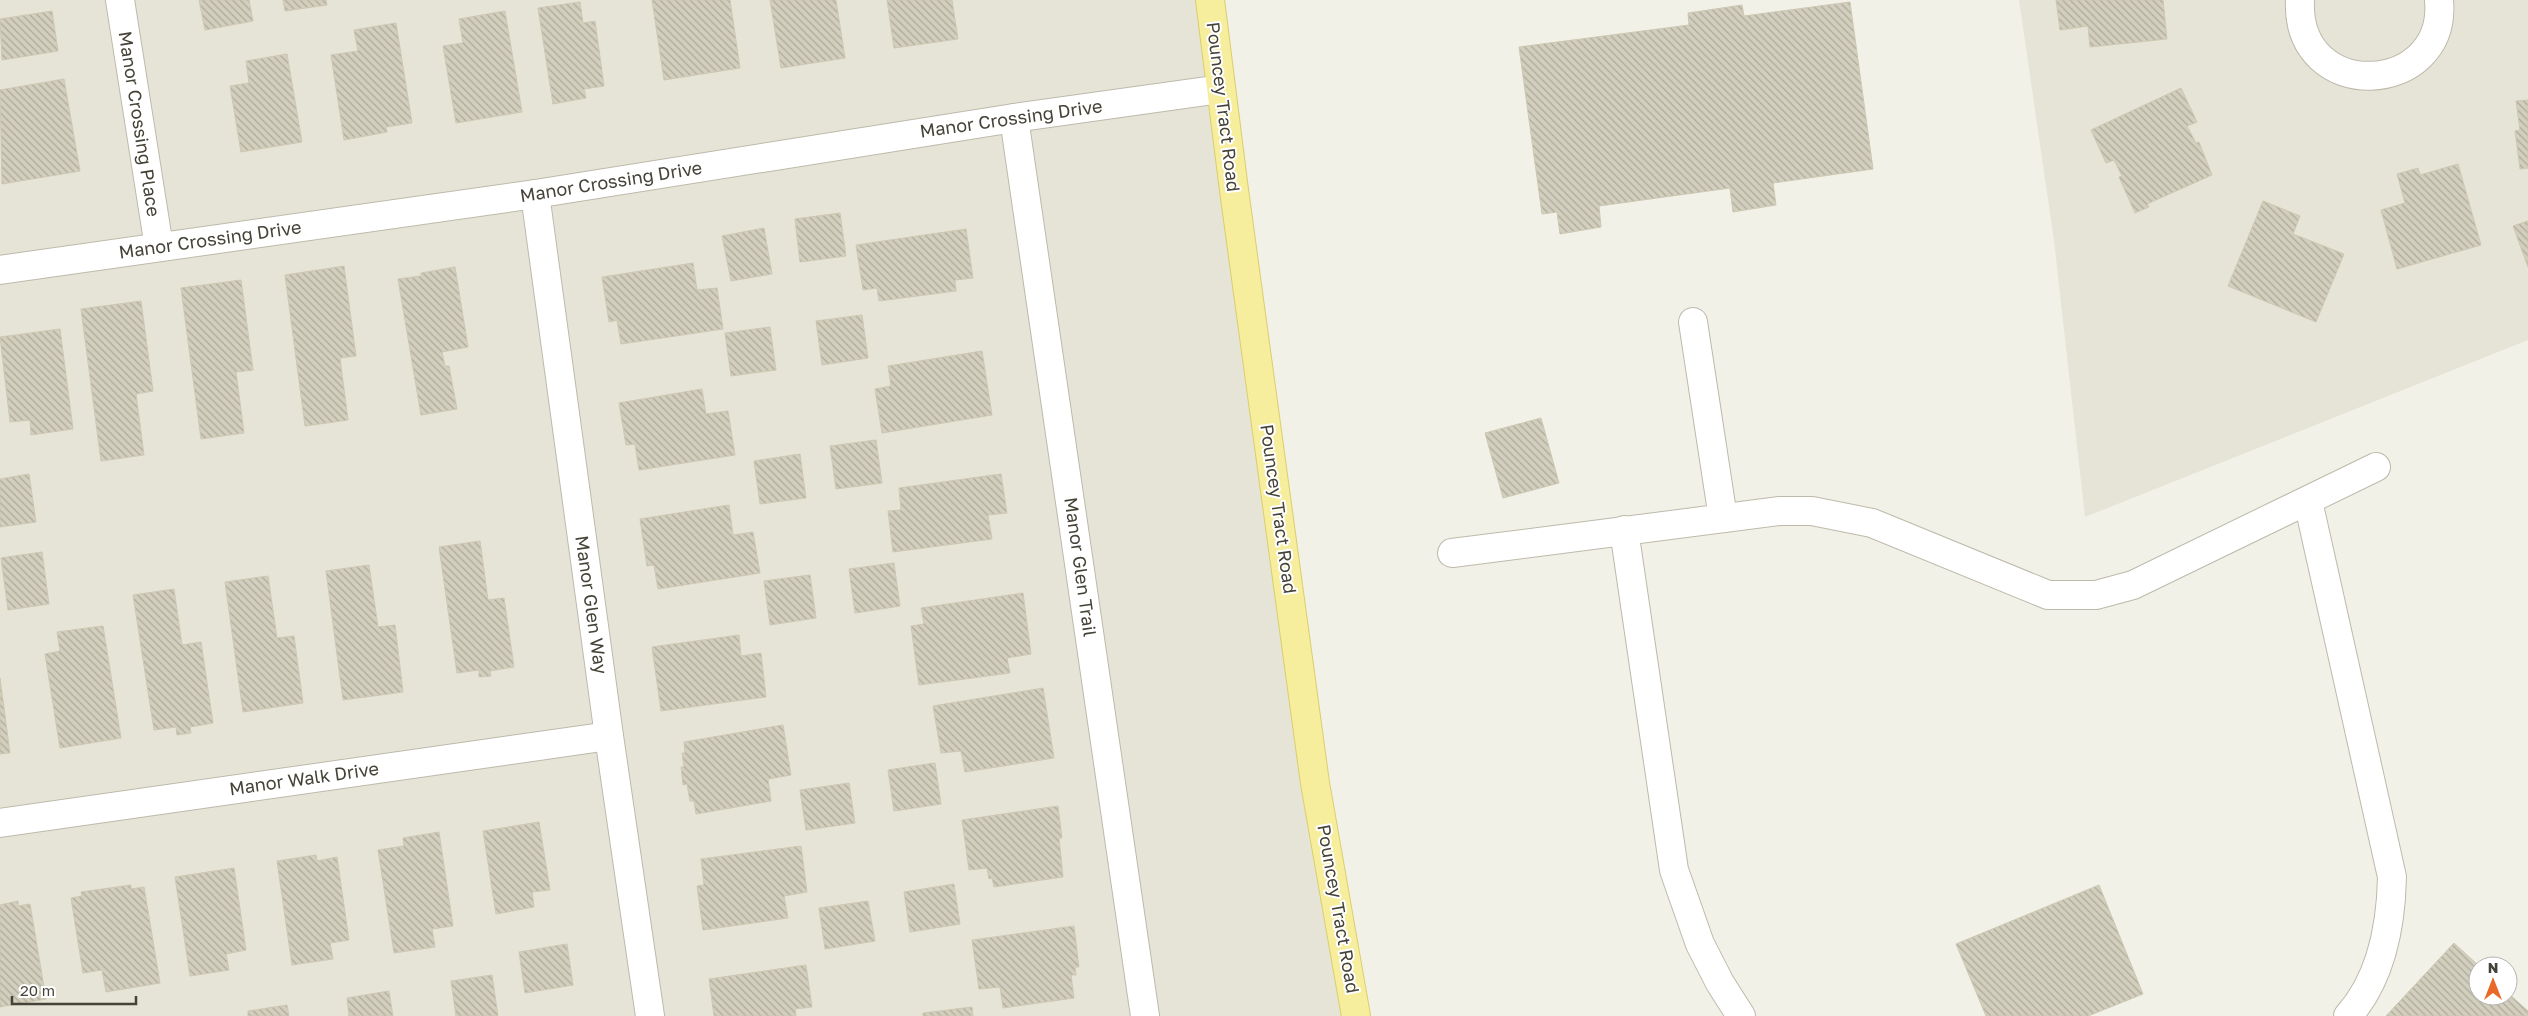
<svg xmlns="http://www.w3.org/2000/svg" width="2528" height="1016" font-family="'Golos Text',sans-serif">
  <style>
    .residential { fill: #e6e4d6 }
    .building { fill: url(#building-back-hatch); stroke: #cdc8b2 }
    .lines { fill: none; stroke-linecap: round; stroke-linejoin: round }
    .minor-casing { stroke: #bdbaab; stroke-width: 30 }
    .major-casing { stroke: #dace6e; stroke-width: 30 }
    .minor { stroke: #fff; stroke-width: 28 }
    .major { stroke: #f6ed9d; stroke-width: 28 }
    .labels { text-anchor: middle; stroke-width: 4; stroke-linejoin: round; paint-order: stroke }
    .street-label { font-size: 18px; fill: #454237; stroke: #fff }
  </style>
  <defs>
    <pattern id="building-back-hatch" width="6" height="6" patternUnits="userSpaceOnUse" patternTransform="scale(1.25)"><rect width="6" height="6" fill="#d3cfbe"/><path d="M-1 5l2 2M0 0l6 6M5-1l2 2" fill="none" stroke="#adaa9b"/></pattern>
  </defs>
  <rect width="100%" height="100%" fill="#f2f1e8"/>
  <g class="residential">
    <polygon points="0,0 1215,0 1356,1016 0,1016"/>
    <polygon points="2019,0 2528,0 2528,340 2085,517 2054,241"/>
  </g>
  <g class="building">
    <polygon points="199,0 249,0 253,21 205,30"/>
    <polygon points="283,0 326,0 327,5 285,11"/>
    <polygon points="652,0 730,0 740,68 664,80"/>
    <polygon points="770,0 836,0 845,58 781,68"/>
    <polygon points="887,0 952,0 958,39 894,48"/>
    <polygon points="2056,0 2163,0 2167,39 2090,47 2088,26 2060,30"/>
    <polygon points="580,2 583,23 595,21 604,86 584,89 586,98 553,104 538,8"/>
    <polygon points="1850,2 1873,169 1773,183 1776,205 1733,212 1730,188 1599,206 1601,227 1560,234 1557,212 1542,214 1519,47 1689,25 1688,13 1742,5 1744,16"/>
    <polygon points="52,11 58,51 2,60 0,19"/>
    <polygon points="505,11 522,112 456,123 443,46 463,43 459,19"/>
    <polygon points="396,23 412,123 386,127 387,132 344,140 331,55 358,51 354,30"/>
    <polygon points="287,54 302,142 241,152 230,86 249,83 246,61"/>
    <polygon points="64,79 80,171 2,184 0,90"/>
    <polygon points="2181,88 2197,122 2187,126 2196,143 2199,142 2212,175 2147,204 2149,207 2135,213 2119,177 2122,176 2114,160 2106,163 2091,130"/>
    <polygon points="2528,100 2528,168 2520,169 2515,131 2520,130 2516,101"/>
    <polygon points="2458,164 2481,245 2397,269 2381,210 2405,203 2397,174 2418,168 2420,175"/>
    <polygon points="2263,201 2300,216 2293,234 2344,254 2316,322 2228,286"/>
    <polygon points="840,213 846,256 800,262 795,219"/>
    <polygon points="2528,221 2528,267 2513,226"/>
    <polygon points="764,228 772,274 731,281 722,236"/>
    <polygon points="966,229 973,278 955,280 956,291 879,301 877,288 863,290 856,245"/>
    <polygon points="693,263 697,290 717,288 723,329 621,344 617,320 609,322 602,277"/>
    <polygon points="344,266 356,356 340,358 348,420 305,426 285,275"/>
    <polygon points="455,267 468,347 442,352 445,366 449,366 457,409 421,415 398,279 421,276 421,273"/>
    <polygon points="241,280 253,370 236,372 244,433 201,439 181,288"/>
    <polygon points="141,301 153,391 136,394 144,455 101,461 81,309"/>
    <polygon points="862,315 868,358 822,365 816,321"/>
    <polygon points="770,327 776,370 731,376 725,333"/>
    <polygon points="60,329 73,429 31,435 30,420 10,422 0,337"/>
    <polygon points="982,351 992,415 882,433 875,389 891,386 888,366"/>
    <polygon points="702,389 706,414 728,411 735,455 639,470 635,444 626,445 619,403"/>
    <polygon points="1541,418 1559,483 1503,498 1485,433"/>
    <polygon points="876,440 882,483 836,489 830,446"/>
    <polygon points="800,454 806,498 760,504 754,461"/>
    <polygon points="29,474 36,522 0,527 0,479"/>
    <polygon points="1001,474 1007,513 988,515 992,539 893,552 888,511 901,510 899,488"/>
    <polygon points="729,505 733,535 753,532 760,573 658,589 654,565 647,566 640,519"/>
    <polygon points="480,541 488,600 504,598 514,667 490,671 491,676 479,677 479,670 457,673 439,547"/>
    <polygon points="42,552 49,604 8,610 1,558"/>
    <polygon points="894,563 900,606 855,613 849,569"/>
    <polygon points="369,565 378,627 395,625 403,692 343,700 326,571"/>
    <polygon points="810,575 816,618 770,625 764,581"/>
    <polygon points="268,576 277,638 294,636 303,703 243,712 225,582"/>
    <polygon points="174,589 182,645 201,642 213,723 190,727 191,733 177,735 176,727 154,730 133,595"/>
    <polygon points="1023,593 1031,654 1007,658 1010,673 919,685 911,626 924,624 921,608"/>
    <polygon points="103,626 121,738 60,748 45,654 60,651 57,632"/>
    <polygon points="739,635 741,656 761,653 766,697 661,711 652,647"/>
    <polygon points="0,678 10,753 0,754"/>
    <polygon points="1043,688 1054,758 965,772 961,751 941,753 933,706"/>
    <polygon points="783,725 791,775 768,779 771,801 696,814 694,801 690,801 687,784 683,785 681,767 684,767 682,753 685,753 684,742"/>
    <polygon points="935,763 941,804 894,811 888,770"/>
    <polygon points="849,783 855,823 806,830 800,790"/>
    <polygon points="1058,806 1062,838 1059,838 1063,877 994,887 992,878 989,879 987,868 969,870 962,820"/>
    <polygon points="539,822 550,890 532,892 534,907 496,914 483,831"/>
    <polygon points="439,832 453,926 432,929 435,947 394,953 378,850 404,846 403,838"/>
    <polygon points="801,846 807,892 784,896 788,918 703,930 697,886 704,885 701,859"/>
    <polygon points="316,855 317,861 337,857 349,940 330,943 333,959 292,965 277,861"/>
    <polygon points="234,868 246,950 226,954 229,970 190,976 175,877"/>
    <polygon points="954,884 960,924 910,932 904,892"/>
    <polygon points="131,885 131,889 144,887 160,983 106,992 102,970 83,973 71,898 82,896 81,892"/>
    <polygon points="2099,885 2143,994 2088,1016 1986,1016 1956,944"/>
    <polygon points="18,901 18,906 30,904 46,999 0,1007 0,905"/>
    <polygon points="868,901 875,941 825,949 819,908"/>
    <polygon points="1074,926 1079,967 1075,967 1076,975 1071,975 1074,998 1003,1008 1000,987 979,989 972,940"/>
    <polygon points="2454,943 2479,966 2478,996 2508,996 2508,993 2528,1011 2528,1016 2386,1016"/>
    <polygon points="567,944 573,985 525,993 519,952"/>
    <polygon points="806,965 812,1007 795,1009 796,1016 714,1016 709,979"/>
    <polygon points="492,975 498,1016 456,1016 451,981"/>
    <polygon points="389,991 393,1016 349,1016 347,998"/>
    <polygon points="287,1005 289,1016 248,1016 248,1011"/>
    <polygon points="972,1007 973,1016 923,1016 923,1013"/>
  </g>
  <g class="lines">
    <g class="minor-casing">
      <g id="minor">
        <polyline points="120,0 159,247"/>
        <path d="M2300,0C2295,105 2448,97 2439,0"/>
        <polyline points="1014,118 1145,1016"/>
        <polyline points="535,194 609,736 650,1016"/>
        <polyline points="0,270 535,194 1014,118 1221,89"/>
        <polyline points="1693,322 1723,518"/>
        <path d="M2308,501L2392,877C2391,926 2382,978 2348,1016"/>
        <polyline points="1624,530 1674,870 1700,944 1720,983 1741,1016"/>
        <polyline points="1452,553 1780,511 1812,511 1872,523 2048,595 2096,595 2133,585 2376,467"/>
        <polyline points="0,823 609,736"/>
      </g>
    </g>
    <g class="major-casing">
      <polyline id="major" points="1210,0 1234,190 1315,783 1356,1016"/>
    </g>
    <use href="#minor" class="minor"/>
    <use href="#major" class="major"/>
  </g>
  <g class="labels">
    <g class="street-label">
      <text transform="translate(1223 107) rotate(83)" y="6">Pouncey Tract Road</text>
      <text transform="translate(1011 119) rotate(-8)" y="6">Manor Crossing Drive</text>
      <text transform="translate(139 124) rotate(81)" y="6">Manor Crossing Place</text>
      <text transform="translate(611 182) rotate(-9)" y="6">Manor Crossing Drive</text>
      <text transform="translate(210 240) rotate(-8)" y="6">Manor Crossing Drive</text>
      <text transform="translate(1278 509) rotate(82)" y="6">Pouncey Tract Road</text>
      <text transform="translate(1080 567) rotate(82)" y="6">Manor Glen Trail</text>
      <text transform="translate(591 605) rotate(82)" y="6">Manor Glen Way</text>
      <text transform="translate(304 779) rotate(-8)" y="6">Manor Walk Drive</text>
      <text transform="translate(1338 909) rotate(80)" y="6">Pouncey Tract Road</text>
    </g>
  </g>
  <g transform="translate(2493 981)"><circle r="24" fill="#ffffff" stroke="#b5b3af"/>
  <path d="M0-4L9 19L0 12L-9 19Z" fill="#e96928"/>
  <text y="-8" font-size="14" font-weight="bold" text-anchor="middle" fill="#454237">N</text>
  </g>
  <path d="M12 996v8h124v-8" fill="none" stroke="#454237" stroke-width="2.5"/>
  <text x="20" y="996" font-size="15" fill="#454237" stroke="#ffffff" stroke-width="4" paint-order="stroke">20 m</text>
</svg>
